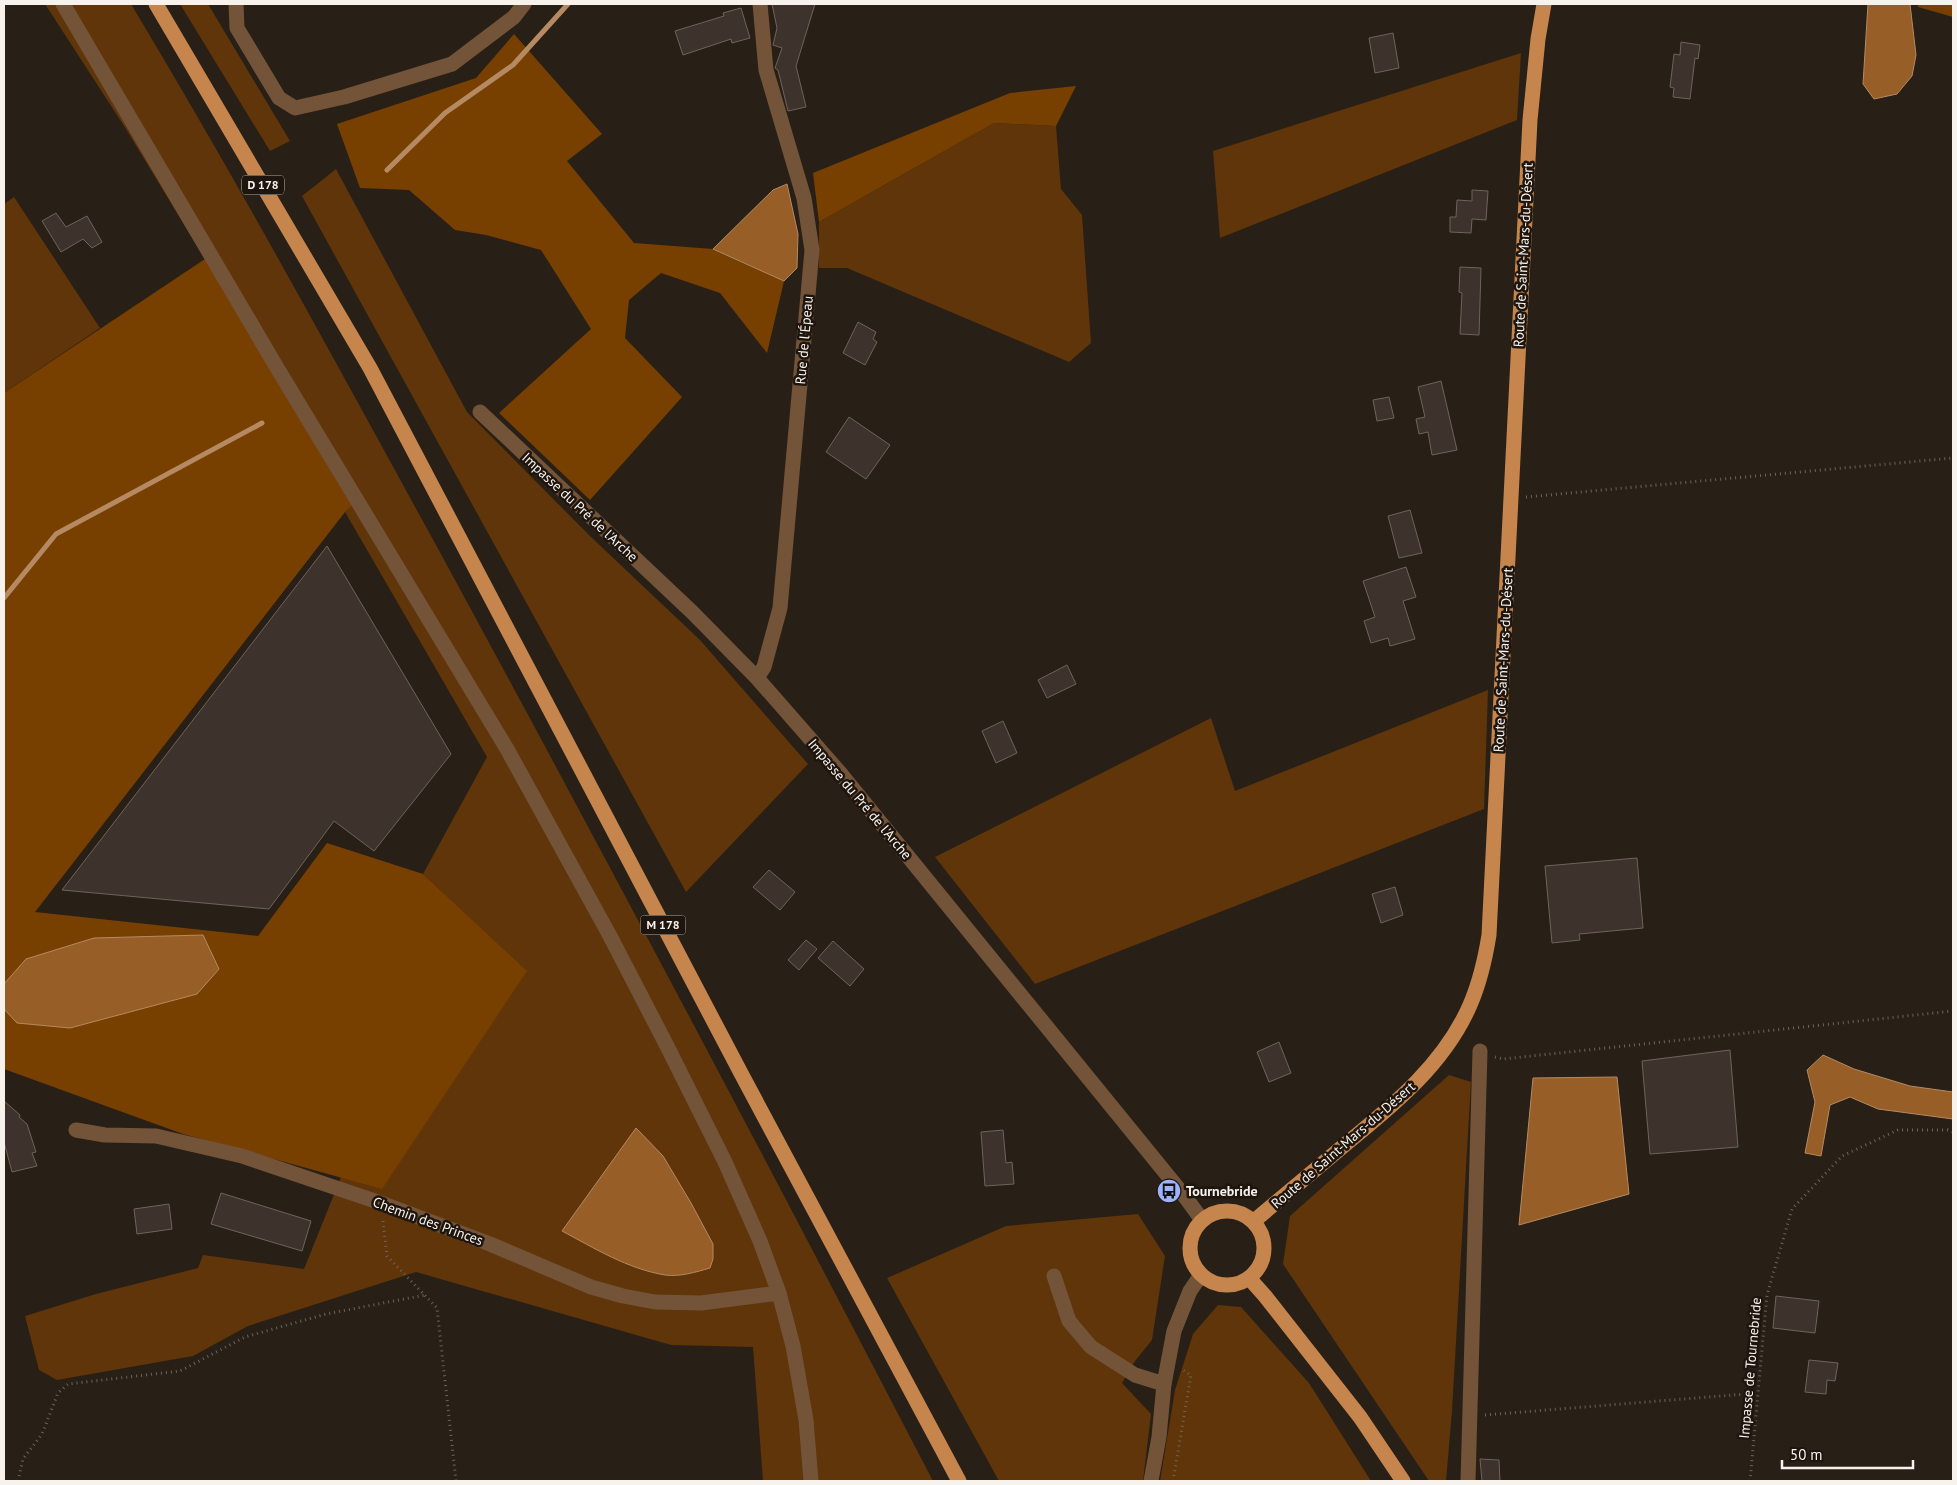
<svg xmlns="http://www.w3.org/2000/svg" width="1957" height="1485" font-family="'PT Sans',sans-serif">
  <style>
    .green { fill: #5f3509 }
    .forest { fill: #784000 }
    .water { fill: #985e27; stroke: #b58a62 }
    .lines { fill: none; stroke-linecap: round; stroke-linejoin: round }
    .stream { stroke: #b58a62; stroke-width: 5 }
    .building { fill: #3d332c; stroke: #6f645b }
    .path { stroke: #6c645d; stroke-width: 3; stroke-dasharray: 1 4; stroke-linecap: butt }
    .minor { stroke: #735439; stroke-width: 15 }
    .major { stroke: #c6854c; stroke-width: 15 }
    .labels { text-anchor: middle; stroke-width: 5; stroke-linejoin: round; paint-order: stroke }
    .shield { fill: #1e150e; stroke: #b7b0aa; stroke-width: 1 }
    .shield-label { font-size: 12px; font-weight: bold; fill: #f8f2ed }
    .street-label { font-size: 14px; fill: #f8f2ed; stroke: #1e150e }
    .poi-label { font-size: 14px; font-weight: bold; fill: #f8f2ed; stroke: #1e150e; text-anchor: start }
  </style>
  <rect width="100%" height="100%" fill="#281f17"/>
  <g class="green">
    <path d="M45,4H131C240,185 340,370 442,556C609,863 772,1171 933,1481H763L753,1347L671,1345L416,1272L248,1326L193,1356L57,1380L39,1370L25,1316L96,1294L198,1268L203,1255L304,1269L341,1177L382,1188L526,971L423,874L487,757L345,512L352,506L205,259L126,129Z"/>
    <polygon points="180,4 208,4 290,141 270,151"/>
    <polygon points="1521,53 1517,120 1220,238 1213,151"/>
    <polygon points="994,123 1056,126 1061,189 1082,215 1091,343 1069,362 847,268 819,268 819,222"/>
    <polygon points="336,169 467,412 590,536 700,640 808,764 686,892 302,196"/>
    <polygon points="14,197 100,328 4,393 4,204"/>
    <polygon points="1488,690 1484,809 1035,984 935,857 1211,718 1235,791"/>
    <polygon points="1449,1075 1471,1082 1452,1411 1446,1481 1429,1481 1283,1264 1290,1216"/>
    <polygon points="1138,1214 1165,1256 1152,1340 1135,1361 1122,1383 1151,1414 1143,1481 999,1481 887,1278 1006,1226"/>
    <polygon points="1218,1305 1241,1307 1309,1383 1371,1481 1160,1481 1175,1390 1193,1334"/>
  </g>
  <g class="forest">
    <polygon points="1918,4 1953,4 1953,17 1918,7"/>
    <polygon points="514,34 602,134 567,161 634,243 713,249 784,281 767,353 720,293 661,273 629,300 625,338 682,397 590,500 499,413 591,329 541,250 486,235 455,230 409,190 360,188 337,124 476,78"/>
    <polygon points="1076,86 1056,126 994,123 819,222 813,173 1010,93"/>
    <polygon points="205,259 352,506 345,512 35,912 258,936 327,843 423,874 527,971 382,1189 183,1134 4,1069 4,393"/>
  </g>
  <g class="water">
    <polygon points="1868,4 1910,4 1916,55 1912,76 1897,94 1874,99 1863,84"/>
    <polygon points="787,184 798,234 797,268 784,281 713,249 773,190"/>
    <polygon points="203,935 219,969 197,994 70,1028 17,1023 4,1009 4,984 26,959 94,938"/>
    <polygon points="1823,1055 1854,1069 1910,1086 1953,1092 1953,1119 1878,1109 1850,1097 1830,1105 1821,1156 1805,1153 1815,1102 1807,1070"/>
    <polygon points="1617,1077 1629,1194 1519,1225 1533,1078"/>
    <path d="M636,1128L663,1156L691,1203L713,1244V1259L710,1268C696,1272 680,1277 665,1275C628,1269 594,1248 562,1231Z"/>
  </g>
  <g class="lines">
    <g class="stream">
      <polyline points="387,170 445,113 513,65 568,4"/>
      <polyline points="4,598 56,534 262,423"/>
    </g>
  </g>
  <g class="building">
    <polygon points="772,4 815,4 796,66 806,107 788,111 778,70 775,68 782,48 773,45 777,28"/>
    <polygon points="741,8 750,38 732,43 731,39 683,55 675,31 724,16 723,13"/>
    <polygon points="1393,33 1399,68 1375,73 1369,38"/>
    <polygon points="1681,42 1700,45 1698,59 1695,58 1690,99 1673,97 1674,88 1670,87 1674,54 1680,55"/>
    <polygon points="1472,190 1488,191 1486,220 1472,219 1471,233 1450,232 1450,217 1456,217 1457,200 1472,201"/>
    <polygon points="56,213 66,227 87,216 102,242 92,248 83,239 61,252 42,221"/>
    <polygon points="1460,267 1481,268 1479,335 1460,334 1462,293 1459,292"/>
    <polygon points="858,322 876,332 873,339 877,342 865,365 843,353"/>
    <polygon points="1441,381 1457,450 1432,455 1428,432 1419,434 1416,419 1425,417 1418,387"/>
    <polygon points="1389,397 1394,418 1377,421 1373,400"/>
    <polygon points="849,417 890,445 866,479 826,452"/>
    <polygon points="1410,510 1422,553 1399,558 1388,516"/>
    <polygon points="327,546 451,754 374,851 334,821 269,909 62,890"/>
    <polygon points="1406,567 1416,597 1403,601 1415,639 1390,646 1388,638 1371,643 1364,621 1375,617 1363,581"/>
    <polygon points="1067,665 1076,684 1047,698 1038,680"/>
    <polygon points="1003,721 1017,753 996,763 982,731"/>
    <polygon points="1637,858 1643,928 1579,934 1580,940 1552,943 1545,866"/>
    <polygon points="769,870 795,892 780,910 753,887"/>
    <polygon points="1395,887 1403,915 1381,923 1372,894"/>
    <polygon points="806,940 817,949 799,970 788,960"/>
    <polygon points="833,941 864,969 850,986 818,958"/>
    <polygon points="1279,1042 1291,1073 1269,1082 1257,1052"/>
    <polygon points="1730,1050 1738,1147 1650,1154 1642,1061"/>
    <polygon points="4,1101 20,1115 19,1117 27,1124 36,1152 32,1153 37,1166 12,1172 4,1142"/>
    <polygon points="1003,1130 1006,1163 1012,1162 1014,1184 985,1186 981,1132"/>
    <polygon points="221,1193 311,1221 302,1251 211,1224"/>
    <polygon points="169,1204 172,1229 137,1234 134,1209"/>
    <polygon points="1776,1296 1819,1301 1815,1333 1773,1328"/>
    <polygon points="1809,1360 1838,1363 1835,1381 1827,1380 1826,1394 1805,1392"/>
    <polygon points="1480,1459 1499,1460 1500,1481 1482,1481"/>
  </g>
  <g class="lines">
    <g class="path">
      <polyline points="1526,497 1953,458"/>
      <polyline points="1495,1057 1503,1059 1953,1011"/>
      <polyline points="383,1221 387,1256 437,1308 456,1481"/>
      <polyline points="1485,1415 1758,1393"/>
      <polyline points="18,1481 23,1459 42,1434 58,1393 68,1384 180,1371 245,1337 326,1314 425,1295"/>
      <polyline points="1173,1481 1191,1375 1183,1370"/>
      <polyline points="1750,1481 1767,1295 1792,1209 1842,1156 1898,1130 1948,1130 1953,1132"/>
    </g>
    <g class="minor">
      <polyline points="63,4 276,366 507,749 610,936 667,1046 725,1162 760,1241 779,1293 793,1346 806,1420 811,1481"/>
      <polyline points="236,4 237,28 279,98 295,108 344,97 452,64 514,17 524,4"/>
      <polyline points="480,412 692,612 757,678 841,774 1186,1198 1202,1220"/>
      <polyline points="757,678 764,667 780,608 812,250 804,198 766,70 760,4"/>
      <polyline points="76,1130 105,1135 156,1136 242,1156 381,1203 490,1244 591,1287 623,1296 655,1302 701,1303 779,1293"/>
      <polyline points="1054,1276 1069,1321 1091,1347 1135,1375 1164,1384"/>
      <polyline points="1151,1481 1159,1437 1164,1384 1174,1331 1190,1291 1201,1275"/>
      <polyline points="1468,1481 1480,1051"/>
    </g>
    <g class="major">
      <polyline points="156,4 370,368 743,1077 959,1481"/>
      <circle cx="1227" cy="1248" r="37"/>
      <path d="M1254,1221C1285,1195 1316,1169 1347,1143C1395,1104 1445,1063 1470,1005C1480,982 1485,960 1489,935L1530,120L1538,39L1544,4"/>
      <polyline points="1249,1278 1265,1296 1360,1417 1403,1481"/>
    </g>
  </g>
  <defs>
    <g id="bus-disc" transform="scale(1.25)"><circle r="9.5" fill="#9db4fd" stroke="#1e150e"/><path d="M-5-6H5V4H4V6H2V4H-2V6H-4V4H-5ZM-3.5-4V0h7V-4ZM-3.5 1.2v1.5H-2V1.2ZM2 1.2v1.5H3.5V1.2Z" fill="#111"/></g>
  </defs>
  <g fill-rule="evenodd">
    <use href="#bus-disc" x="1169" y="1191"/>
  </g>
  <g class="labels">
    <g class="shield">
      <rect x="242" y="175.5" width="42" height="19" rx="4"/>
      <rect x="640.5" y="915.5" width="45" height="19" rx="4"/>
    </g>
    <g class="shield-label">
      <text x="263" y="189">D 178</text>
      <text x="663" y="929">M 178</text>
    </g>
    <g class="street-label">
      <text transform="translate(1523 255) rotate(-87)" y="5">Route de Saint-Mars-du-Désert</text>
      <text transform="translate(804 340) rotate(-85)" y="5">Rue de l'Épeau</text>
      <text transform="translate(580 507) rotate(43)" y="5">Impasse du Pré de l'Arche</text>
      <text transform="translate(1503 660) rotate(-87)" y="5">Route de Saint-Mars-du-Désert</text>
      <text transform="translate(860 799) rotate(50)" y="5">Impasse du Pré de l'Arche</text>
      <text transform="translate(1343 1145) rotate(-41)" y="5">Route de Saint-Mars-du-Désert</text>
      <text transform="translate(428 1221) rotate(20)" y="5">Chemin des Princes</text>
      <text transform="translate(1750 1368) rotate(-85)" y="5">Impasse de Tournebride</text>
    </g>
    <g class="poi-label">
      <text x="1186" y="1196">Tournebride</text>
    </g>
  </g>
  <rect width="1957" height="1485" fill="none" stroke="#f8f2ed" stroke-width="10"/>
  <path d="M1782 1460v8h131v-8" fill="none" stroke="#f8f2ed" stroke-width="2.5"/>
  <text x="1790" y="1460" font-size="15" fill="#f8f2ed" stroke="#1e150e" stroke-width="4" paint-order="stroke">50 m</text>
</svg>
